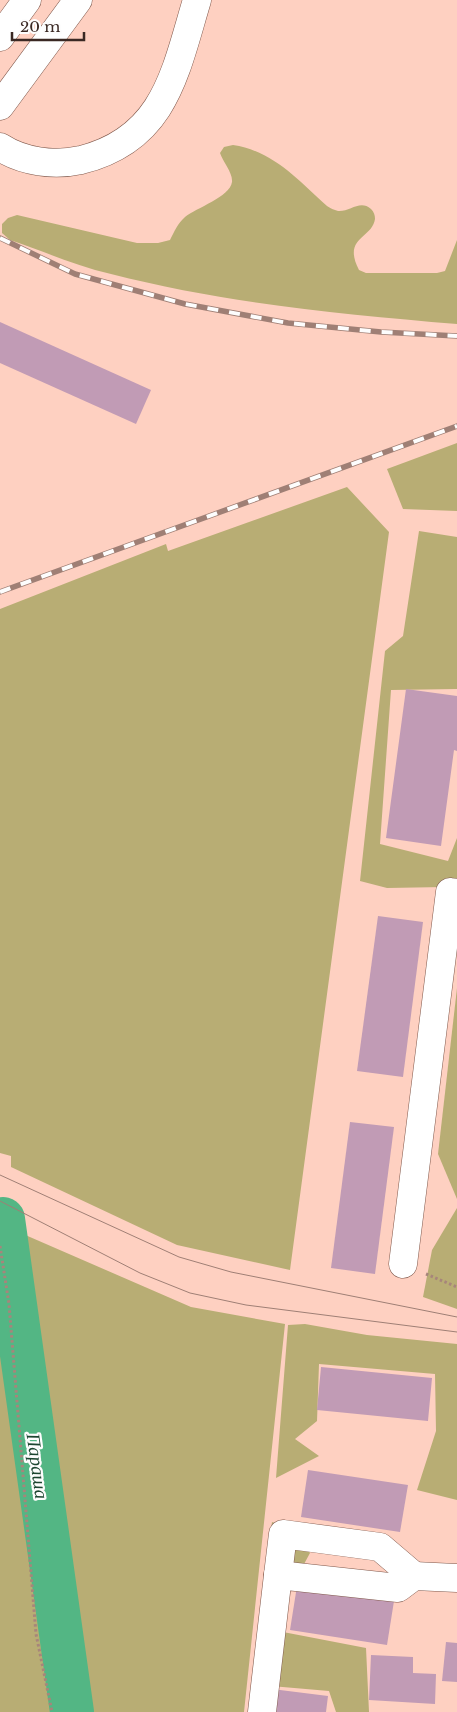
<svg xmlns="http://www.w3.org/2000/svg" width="457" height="1712" font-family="'Libre Baskerville',serif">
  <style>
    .green { fill: #b8ad74 }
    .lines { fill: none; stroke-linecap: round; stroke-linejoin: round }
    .river { stroke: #53b684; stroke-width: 44 }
    .building { fill: #c19bb5 }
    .minor-casing { stroke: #81594c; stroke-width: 29 }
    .major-casing { stroke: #81594c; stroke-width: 29 }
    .path { stroke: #a7857b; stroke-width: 3; stroke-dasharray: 2.5 2.5; stroke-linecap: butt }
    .minor { stroke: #fff; stroke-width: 28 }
    .major { stroke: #fff; stroke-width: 28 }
    .tram { stroke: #9f7f75; stroke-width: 1 }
    .rail-casing { stroke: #9f7f75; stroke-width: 5.5 }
    .rail { stroke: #fdfdfd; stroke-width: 4; stroke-dasharray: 11; stroke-linecap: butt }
    .labels { text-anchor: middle; stroke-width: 4.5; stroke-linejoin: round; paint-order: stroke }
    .water-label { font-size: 19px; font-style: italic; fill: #1c4530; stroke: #fdfdfd }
  </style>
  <rect width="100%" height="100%" fill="#fed0c1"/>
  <g class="green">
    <path d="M233,145C273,151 298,180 327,206C330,208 334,210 338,211C350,212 360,199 371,209C374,212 375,215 375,219C372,239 342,237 359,270L366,273H437L445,271L457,240V324C340,314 224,303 111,274C76,266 43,251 10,240L2,233V224L8,218L17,215L137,243H158L170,240C174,232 178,223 185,217C196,208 230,197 232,182C233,173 223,162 220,153L224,147Z"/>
    <polygon points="457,443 457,511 403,509 387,469"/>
    <polygon points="347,487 389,532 290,1270 177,1245 11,1167 11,1156 0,1153 0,609 166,544 168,551"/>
    <polygon points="419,531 457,537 457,689 391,690 380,844 448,861 457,838 457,883 444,887 387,888 360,881 385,651 403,636"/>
    <polygon points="457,988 457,1199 438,1154"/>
    <polygon points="457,1208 457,1309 423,1297 432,1250"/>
    <polygon points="0,1226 67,1712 0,1712"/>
    <polygon points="23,1234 191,1307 285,1324 244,1712 74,1712 10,1241"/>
    <polygon points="305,1324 367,1335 457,1344 457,1500 417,1490 436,1431 435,1374 319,1364 317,1421 295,1439 319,1456 276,1478 288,1325"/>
    <polygon points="272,1522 294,1530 310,1553 290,1590 283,1632 366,1648 369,1712 336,1712 329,1691 271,1686 249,1712"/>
  </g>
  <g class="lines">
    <polyline class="river" points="3,1219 72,1712"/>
  </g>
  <g class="building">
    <polygon points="0,322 151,390 136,424 0,363"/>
    <polygon points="406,689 457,696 457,751 454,750 441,846 386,838"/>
    <polygon points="378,916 423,922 403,1077 357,1071"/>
    <polygon points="350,1122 394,1127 375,1274 331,1268"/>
    <polygon points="321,1367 432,1378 428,1421 317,1410"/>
    <polygon points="308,1470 408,1485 400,1532 301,1517"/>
    <polygon points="297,1586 394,1601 387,1645 290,1630"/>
    <polygon points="446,1642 457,1643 457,1682 442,1681"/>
    <polygon points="371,1655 413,1657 413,1673 436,1674 435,1704 369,1700"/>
    <polygon points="272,1689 328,1696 326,1712 270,1712"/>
  </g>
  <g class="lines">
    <g class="minor-casing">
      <g id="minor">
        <path d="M0,147C23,162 54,166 81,160C165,139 175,73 197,0"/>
        <polyline points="403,1264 450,892 457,893"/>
        <polyline points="278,1575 283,1534 380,1547 414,1576"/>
        <polyline points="262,1712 278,1575 398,1588 414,1576 457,1578"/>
      </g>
    </g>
    <g class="major-casing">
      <g id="major">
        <polyline points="0,37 27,0"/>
        <polyline points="0,106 78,0"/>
      </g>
    </g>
    <g class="path">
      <polyline points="0,1246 9,1304 36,1634 52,1712"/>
      <polyline points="426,1274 457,1287"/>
    </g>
    <use href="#minor" class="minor"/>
    <use href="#major" class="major"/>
    <g class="tram">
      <polyline points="0,1175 179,1257 231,1272 457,1317"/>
      <polyline points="0,1201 140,1273 190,1293 246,1305 457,1332"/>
    </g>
    <g class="rail-casing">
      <g id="rail">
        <polyline points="0,238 75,274 185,304 288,323 381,332 457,336"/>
        <polyline points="0,592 457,426"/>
      </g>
    </g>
    <use href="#rail" class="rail"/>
  </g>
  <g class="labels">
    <g class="water-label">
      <text transform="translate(38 1466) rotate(82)" y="7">Параша</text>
    </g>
  </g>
  <path d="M12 32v8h72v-8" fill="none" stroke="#3a2823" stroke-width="2.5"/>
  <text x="20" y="32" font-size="15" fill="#3a2823" stroke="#fdfdfd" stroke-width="4" paint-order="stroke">20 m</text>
</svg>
